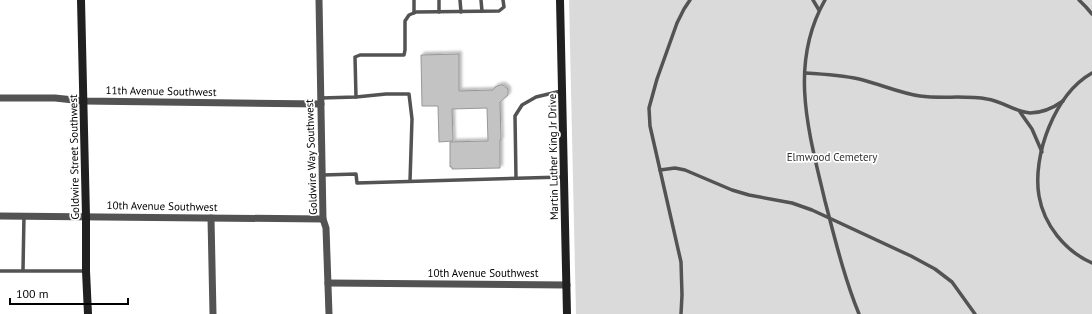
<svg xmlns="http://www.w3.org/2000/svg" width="1092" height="314" font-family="'PT Sans',sans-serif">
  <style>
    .green { fill: #dadada }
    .building { fill: #c3c3c3; stroke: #979797; filter: url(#shadow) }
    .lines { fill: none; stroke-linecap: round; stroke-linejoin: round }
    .lane { stroke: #535353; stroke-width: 3.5 }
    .street { stroke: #535353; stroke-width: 7 }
    .secondary { stroke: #202020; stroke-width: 8 }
    .labels { text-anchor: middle; stroke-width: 3.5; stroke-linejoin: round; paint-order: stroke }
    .street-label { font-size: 11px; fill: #000; stroke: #fff }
    .park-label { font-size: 11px; fill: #313131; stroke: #fff }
  </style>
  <defs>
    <filter id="shadow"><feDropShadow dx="2.5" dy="-2.5" stdDeviation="1" flood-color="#0004"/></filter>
  </defs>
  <rect width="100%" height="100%" fill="#fff"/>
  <polygon class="green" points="569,0 1092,0 1092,314 576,314"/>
  <polygon class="building" points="459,54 459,91 493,90 495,87 500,85 503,85 508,89 508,95 500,102 501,140 500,140 500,168 452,169 452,167 450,167 450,142 488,141 487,108 452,109 453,141 439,142 438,106 422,106 421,55"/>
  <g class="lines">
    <g class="lane">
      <polyline points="414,0 414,13"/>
      <polyline points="439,0 439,12"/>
      <polyline points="460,0 461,12"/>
      <polyline points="481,0 482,11"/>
      <polyline points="813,0 819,10"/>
      <path d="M825,0C788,65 809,133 825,201C835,239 844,277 859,314"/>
      <polyline points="1079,0 1086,7 1092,14"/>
      <path d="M805,73C823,74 841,75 859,79C880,84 899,93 920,96C942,99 965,95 987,99C1002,101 1015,112 1030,113C1043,113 1053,108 1063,101"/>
      <path d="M1092,73C1055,94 1032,155 1039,196C1044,225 1065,251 1092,263"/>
      <polyline points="356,97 386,94 409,94 412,119 410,181"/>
      <polyline points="321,98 356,97 355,57 360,55 404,55 405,50 405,21 409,15 416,12 499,11 504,7 503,0"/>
      <polyline points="1020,112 1032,129 1042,152"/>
      <polyline points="660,170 675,168 685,170 732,190 749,195 792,203 812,210 911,256 935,269 952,282 975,314"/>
      <polyline points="323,175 356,174 357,183 563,177"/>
      <polyline points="516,178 515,116 522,105 536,97 561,91"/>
      <polyline points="23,270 24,216"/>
      <polyline points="0,271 85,271"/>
      <polyline points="681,314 682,295 681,262 650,126 649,108 657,79 677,23 684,9 690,0"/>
    </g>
    <g class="street">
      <polyline points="319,0 323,219 326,228 329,314"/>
      <polyline points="0,98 55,98 83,101 321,104"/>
      <polyline points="0,216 323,219"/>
      <polyline points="211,218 213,314"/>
      <polyline points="328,283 567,285"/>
    </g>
    <g class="secondary">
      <polyline points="81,0 86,216 86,271 88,314"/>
      <polyline points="560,0 567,314"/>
    </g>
  </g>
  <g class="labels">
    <g class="street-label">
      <text transform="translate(161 91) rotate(1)" y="4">11th Avenue Southwest</text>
      <text transform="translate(74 157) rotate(-91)" y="4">Goldwire Street Southwest</text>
      <text transform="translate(311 157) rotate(-92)" y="4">Goldwire Way Southwest</text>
      <text transform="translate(553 157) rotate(-91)" y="4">Martin Luther King Jr Drive</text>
      <text transform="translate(162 206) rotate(1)" y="4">10th Avenue Southwest</text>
      <text x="483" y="277">10th Avenue Southwest</text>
    </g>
    <g class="park-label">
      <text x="832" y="161">Elmwood Cemetery</text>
    </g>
  </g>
  <path d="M10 298v6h118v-6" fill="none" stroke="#000000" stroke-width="2"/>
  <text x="16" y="298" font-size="12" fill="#000000" stroke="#ffffff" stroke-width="3" paint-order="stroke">100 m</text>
</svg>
